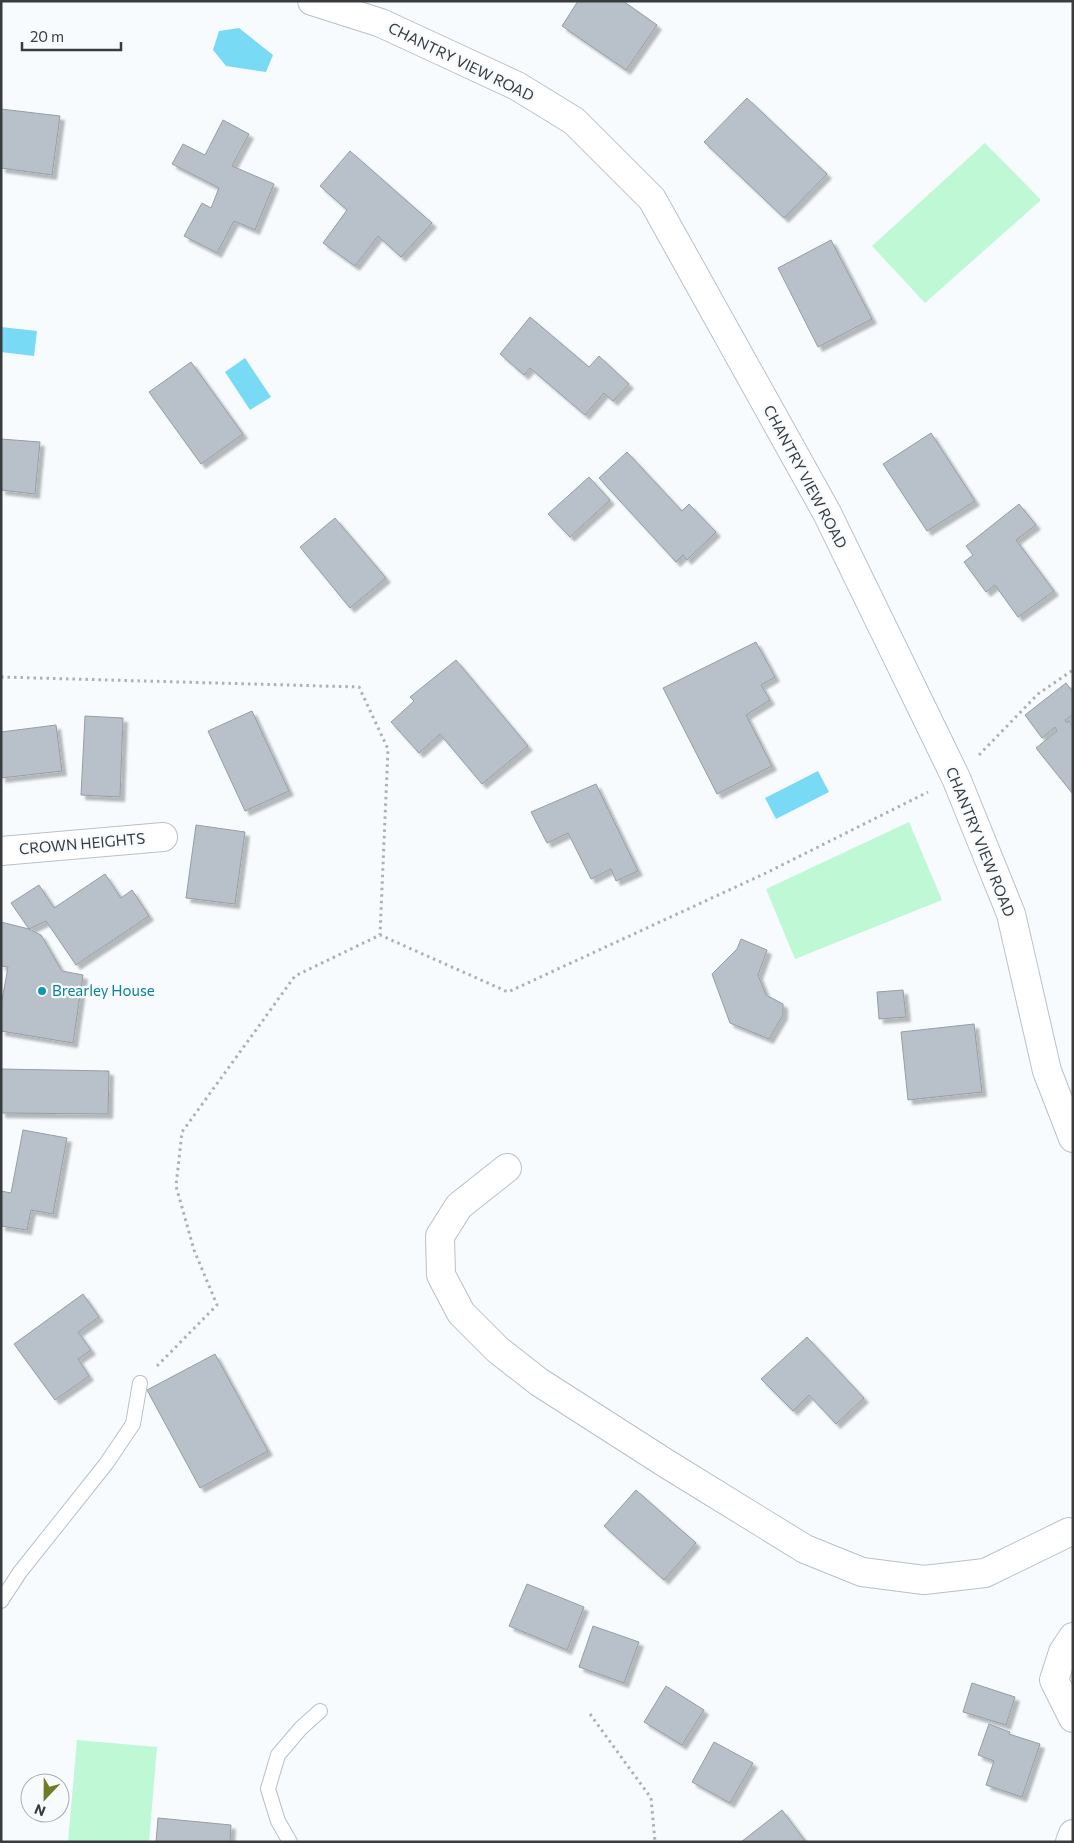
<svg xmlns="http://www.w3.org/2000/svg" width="1074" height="1843" font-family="Commissioner,sans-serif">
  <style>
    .pitch { fill: #bef8d5 }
    .water { fill: #79daf6 }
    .building { fill: #b8c1c9; stroke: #959ea5; filter: url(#shadow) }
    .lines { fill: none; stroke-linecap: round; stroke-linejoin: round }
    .service-casing { stroke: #b7c1c9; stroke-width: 16 }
    .minor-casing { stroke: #b7c1c9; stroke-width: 30 }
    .primary-casing { stroke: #b7c1c9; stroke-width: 30 }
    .path { stroke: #adb1b4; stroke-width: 3; stroke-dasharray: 2.5 4; stroke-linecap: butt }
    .service { stroke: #fff; stroke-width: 14 }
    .minor { stroke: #fff; stroke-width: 28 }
    .primary { stroke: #fff; stroke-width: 28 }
    .culture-dot { fill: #0f9aa8; stroke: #f7fbfe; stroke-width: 2 }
    .labels { text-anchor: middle; stroke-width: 4.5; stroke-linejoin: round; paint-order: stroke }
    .street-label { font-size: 15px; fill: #383c3f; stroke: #f7fbfe }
    .culture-label { font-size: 15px; fill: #0d838f; stroke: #f7fbfe; text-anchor: start }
  </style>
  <defs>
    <filter id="shadow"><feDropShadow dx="4.5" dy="4.5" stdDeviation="1" flood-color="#0004"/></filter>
  </defs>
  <rect width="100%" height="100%" fill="#f7fbfe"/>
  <g class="pitch">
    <polygon points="985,143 1041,200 925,303 872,246"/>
    <polygon points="909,822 942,900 795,959 766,889"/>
    <polygon points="77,1740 157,1747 149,1842 68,1842"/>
  </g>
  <g class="water">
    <polygon points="239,28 273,55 266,72 226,66 213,50 219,31"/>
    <polygon points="1,327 37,331 34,356 1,352"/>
    <polygon points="245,358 271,397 250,410 225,372"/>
    <polygon points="818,771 829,792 776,819 765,798"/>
  </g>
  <g class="building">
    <polygon points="578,1 623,1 657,25 626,70 562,26"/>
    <polygon points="747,98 827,174 784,218 704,142"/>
    <polygon points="1,109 60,116 52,175 1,168"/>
    <polygon points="223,120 249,134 232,166 274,184 255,230 234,221 217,253 184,236 202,203 211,208 219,188 172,164 183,144 205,155"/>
    <polygon points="350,151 432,223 401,257 378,236 355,266 323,243 347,210 320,186"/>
    <polygon points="831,240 872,319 818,347 778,268"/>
    <polygon points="530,317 589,367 599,356 629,384 613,401 604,393 585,415 530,368 524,375 500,354"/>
    <polygon points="191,362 243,434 201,464 149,392"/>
    <polygon points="931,433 975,501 927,531 883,464"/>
    <polygon points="1,439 40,442 35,494 1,490"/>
    <polygon points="627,452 682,511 689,504 716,532 687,560 683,555 676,562 599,478"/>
    <polygon points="589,477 610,500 570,537 548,514"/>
    <polygon points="1019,504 1036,525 1016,540 1054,591 1018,617 995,585 986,592 964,562 973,555 966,546"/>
    <polygon points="335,518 386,578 350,608 300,547"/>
    <polygon points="756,642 775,677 761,685 770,700 746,715 772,766 717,794 663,688"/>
    <polygon points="456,660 528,746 482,784 440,734 419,753 391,722 414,701 410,697"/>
    <polygon points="1066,683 1073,692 1073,714 1065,720 1067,723 1069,721 1073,726 1073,794 1036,748 1057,731 1055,727 1042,738 1025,715"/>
    <polygon points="252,711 289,791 245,811 208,731"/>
    <polygon points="85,716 123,718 120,797 81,795"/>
    <polygon points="56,725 62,771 1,778 1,732"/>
    <polygon points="596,784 638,871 616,881 611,869 591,879 568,833 547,843 531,812"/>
    <polygon points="196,825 245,832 235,904 186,898"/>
    <polygon points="105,874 121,898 132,890 149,916 76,965 46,921 29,929 11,903 39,885 54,908"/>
    <polygon points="1,922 29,929 41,935 62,971 83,975 73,1043 1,1031 1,1006 8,967 1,966"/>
    <polygon points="741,939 767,950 758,975 766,995 783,1004 783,1015 769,1039 730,1023 712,974 737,949"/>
    <polygon points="903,990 906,1017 879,1019 877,992"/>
    <polygon points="974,1024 982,1092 908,1100 901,1032"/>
    <polygon points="1,1069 109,1071 108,1114 1,1113"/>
    <polygon points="23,1130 67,1138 53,1214 31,1210 27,1230 1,1226 1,1191 11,1193"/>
    <polygon points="83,1294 99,1317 78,1332 91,1350 78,1359 89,1376 55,1400 14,1344"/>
    <polygon points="807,1337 864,1398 836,1424 809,1395 793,1411 761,1379"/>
    <polygon points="215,1354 268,1451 200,1488 147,1390"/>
    <polygon points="636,1490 696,1543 664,1580 604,1526"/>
    <polygon points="527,1584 584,1607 567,1650 509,1626"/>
    <polygon points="593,1626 639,1642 624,1683 579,1667"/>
    <polygon points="972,1683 1015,1697 1006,1725 963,1712"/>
    <polygon points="666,1686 704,1710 682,1745 644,1722"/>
    <polygon points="989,1724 1010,1732 1009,1734 1040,1744 1022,1797 986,1785 994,1761 978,1755"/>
    <polygon points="714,1742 753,1763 730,1803 692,1782"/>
    <polygon points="782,1810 806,1842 741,1842"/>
    <polygon points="158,1818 231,1825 230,1842 156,1842"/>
  </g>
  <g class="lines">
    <g class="service-casing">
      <g id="service">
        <polyline points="1,1601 20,1572 106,1464 133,1424 140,1383"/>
        <polyline points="290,1842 278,1821 268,1789 278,1755 301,1728 320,1711"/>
      </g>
    </g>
    <g class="minor-casing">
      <g id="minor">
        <polyline points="312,1 381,23 517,86 574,121 652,199 827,513 956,778 1011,914 1047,1071 1073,1138"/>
        <polyline points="1,851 163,837"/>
        <polyline points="507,1168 459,1206 440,1236 441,1275 461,1313 498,1350 539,1382 667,1464 805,1549 862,1572 924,1580 985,1573 1069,1532 1073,1533"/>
        <polyline points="1073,1637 1063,1652 1054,1680 1073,1718"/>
      </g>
    </g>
    <g class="primary-casing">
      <polyline id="primary" points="1070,1842 1073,1834"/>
    </g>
    <g class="path">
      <polyline points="1,677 359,687 388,749 380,935"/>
      <polyline points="979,755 1038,694 1073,670"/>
      <polyline points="157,1366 217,1305 194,1250 176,1186 182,1132 295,976 380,935 508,992 766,873 928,792"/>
      <polyline points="590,1714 651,1798 655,1842"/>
    </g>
    <use href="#service" class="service"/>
    <use href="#minor" class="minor"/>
    <use href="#primary" class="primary"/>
  </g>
  <circle class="culture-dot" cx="42" cy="991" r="5"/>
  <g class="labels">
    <g class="street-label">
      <text transform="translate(461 62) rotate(26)" y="5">CHANTRY VIEW ROAD</text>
      <text transform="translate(805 477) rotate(62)" y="5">CHANTRY VIEW ROAD</text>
      <text transform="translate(980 842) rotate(68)" y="5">CHANTRY VIEW ROAD</text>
      <text transform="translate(82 844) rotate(-5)" y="5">CROWN HEIGHTS</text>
    </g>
    <g class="culture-label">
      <text x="52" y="996">Brearley House</text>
    </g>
  </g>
  <rect width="1074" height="1843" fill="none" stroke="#383c3f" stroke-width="5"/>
  <g transform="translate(45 1798) rotate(202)"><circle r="24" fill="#f7fbfe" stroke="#abafb2"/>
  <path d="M0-4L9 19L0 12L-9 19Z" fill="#6f7b27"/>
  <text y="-8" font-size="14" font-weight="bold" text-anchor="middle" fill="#383c3f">N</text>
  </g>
  <path d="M22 42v8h99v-8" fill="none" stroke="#383c3f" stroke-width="2.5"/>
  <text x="30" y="42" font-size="15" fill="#383c3f" stroke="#f7fbfe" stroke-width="4" paint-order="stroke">20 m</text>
</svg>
